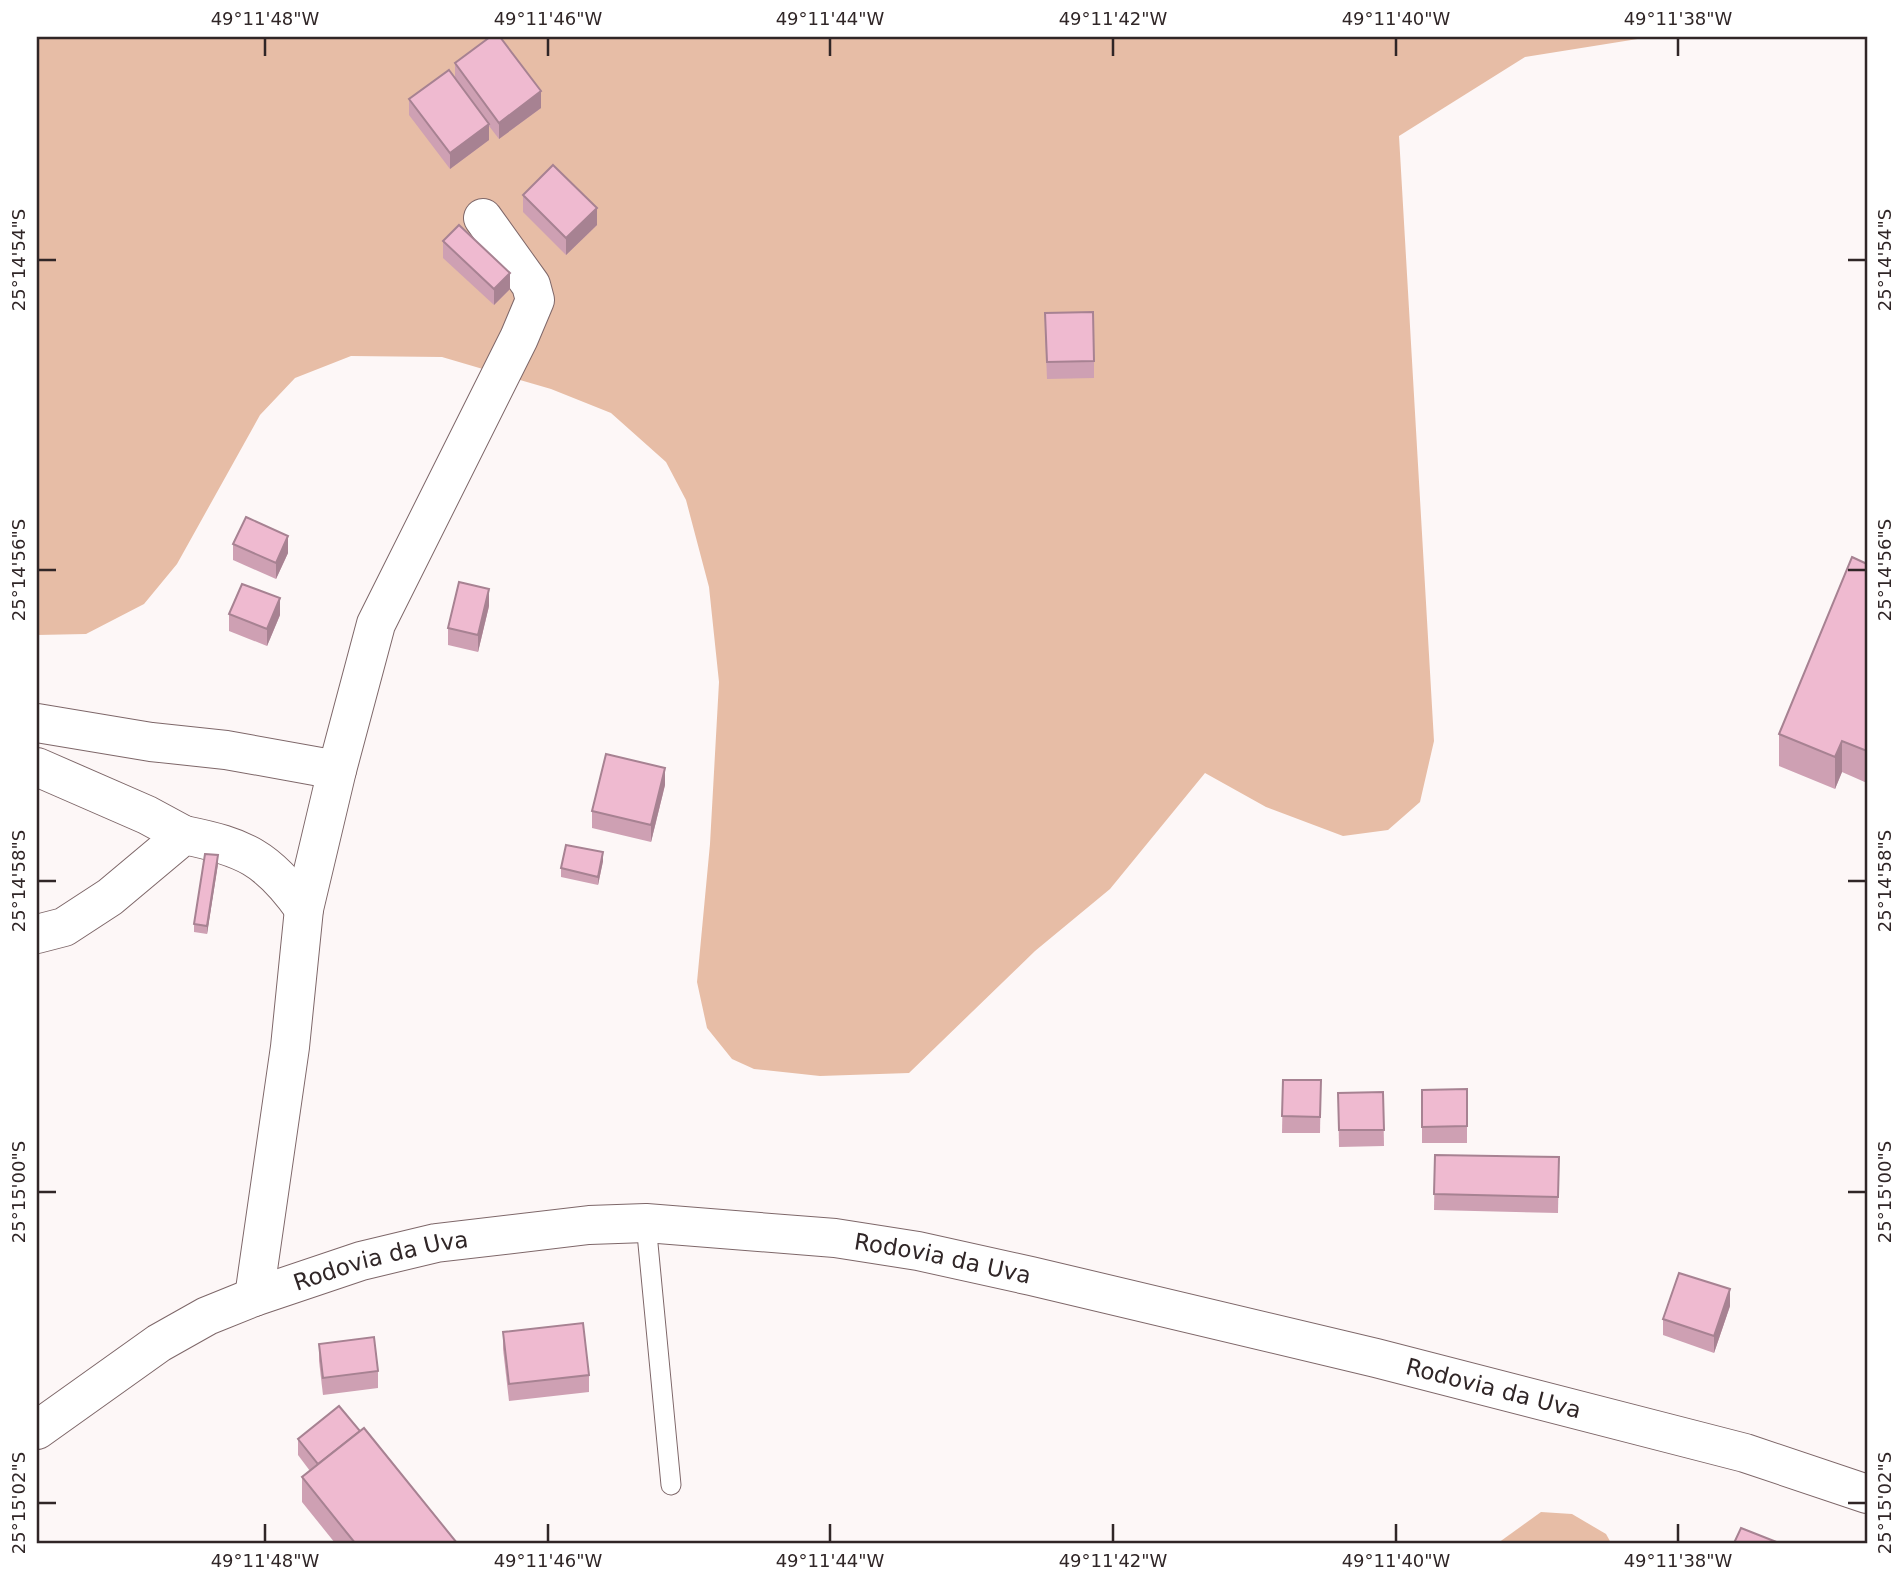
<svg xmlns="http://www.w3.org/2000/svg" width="1904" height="1580" font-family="'DejaVu Sans',sans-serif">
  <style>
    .green { fill: #e7bda6 }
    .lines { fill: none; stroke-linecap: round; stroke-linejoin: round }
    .service-casing { stroke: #7e6769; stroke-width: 21 }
    .minor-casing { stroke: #7e6769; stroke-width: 40 }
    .tertiary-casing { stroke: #7e6769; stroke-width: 40 }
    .service { stroke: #fff; stroke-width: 19 }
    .minor { stroke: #fff; stroke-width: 38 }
    .tertiary { stroke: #fff; stroke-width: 38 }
    .wall { fill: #cea0b3 }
    .shaded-wall { fill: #a78292 }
    .building { fill: #efbad0; stroke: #a78292; stroke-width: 2 }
    .ticks { fill: none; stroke: #302627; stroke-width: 2.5 }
    .labels { text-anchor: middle; stroke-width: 5; stroke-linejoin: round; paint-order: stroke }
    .street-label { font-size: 23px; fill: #302627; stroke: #fff }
    .neatline { fill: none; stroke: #302627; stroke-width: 2.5 }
    .ticks-label { font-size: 18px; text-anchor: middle; fill: #302627 }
  </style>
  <rect width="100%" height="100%" fill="#fdf7f7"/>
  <g class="green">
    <polygon points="37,37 1650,37 1525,57 1399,136 1434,741 1420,802 1388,830 1343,836 1266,807 1205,773 1110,889 1035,951 909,1073 820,1076 754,1069 732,1059 707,1028 697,982 710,844 719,682 709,587 686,500 666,462 611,413 551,389 442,357 351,356 295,378 260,415 177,564 144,604 86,634 37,635"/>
    <polygon points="1541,1512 1572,1514 1606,1534 1611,1543 1498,1543"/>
  </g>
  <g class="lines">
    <g class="service-casing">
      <polyline id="service" points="646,1223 671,1485"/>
    </g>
    <g class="minor-casing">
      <g id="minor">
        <polyline points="37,723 151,742 226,750 337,770"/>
        <polyline points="37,767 147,815 184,835"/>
        <path d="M37,934L64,927L110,897L184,835C244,847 268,858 304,909"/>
        <polyline points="254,1297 290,1047 304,909 337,770 376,624 519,338 535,300 531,285 483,218"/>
      </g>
    </g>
    <g class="tertiary-casing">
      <g id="tertiary">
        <path id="s1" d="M37,1430L159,1343L207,1316L254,1297L361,1261L436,1243L589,1225L646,1223L835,1238L918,1251L1031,1276L1376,1358L1745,1453L1867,1494"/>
      </g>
    </g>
    <use href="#service" class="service"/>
    <use href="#minor" class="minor"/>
    <use href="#tertiary" class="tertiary"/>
  </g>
  <g class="wall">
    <polygon points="455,63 541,108 499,139 489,126 489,140 450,169 409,115 409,99 455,78"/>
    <polygon points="523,195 597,225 566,255 523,212"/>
    <polygon points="443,241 510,289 494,305 443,258"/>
    <polygon points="1045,329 1094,361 1094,378 1047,379"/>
    <polygon points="233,544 288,553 276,579 233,560"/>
    <polygon points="1867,564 1867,783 1842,772 1835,789 1779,766 1779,734"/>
    <polygon points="489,606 478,652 448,645 448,628"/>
    <polygon points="229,614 280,615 267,646 229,631"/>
    <polygon points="665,785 651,842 592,828 592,811"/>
    <polygon points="603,861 598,885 561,877 561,868"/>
    <polygon points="218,864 207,934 194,932 194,924"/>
    <polygon points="1283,1080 1321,1080 1320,1133 1282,1133"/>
    <polygon points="1467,1089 1467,1143 1422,1143 1422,1090"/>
    <polygon points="1383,1092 1384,1146 1339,1147 1338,1093"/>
    <polygon points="1435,1155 1559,1157 1558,1213 1434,1210"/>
    <polygon points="1730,1306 1714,1353 1663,1335 1663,1319"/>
    <polygon points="503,1332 589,1375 589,1392 509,1401 503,1349"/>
    <polygon points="319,1344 378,1371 378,1388 323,1395 319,1361"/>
    <polygon points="360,1431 457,1543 335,1543 302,1502 302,1477 310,1471 298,1455 298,1439"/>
  </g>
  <g class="shaded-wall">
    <polygon points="541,91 541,108 499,139 499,123"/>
    <polygon points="489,124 489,140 450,169 450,153"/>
    <polygon points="597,208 597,225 566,255 566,238"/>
    <polygon points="510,273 510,289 494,305 494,289"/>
    <polygon points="288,536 288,553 276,579 276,563"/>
    <polygon points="489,589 489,606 478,652 478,635"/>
    <polygon points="280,598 280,615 267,646 267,629"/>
    <polygon points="1842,741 1842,772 1835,789 1835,757"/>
    <polygon points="665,768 665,785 651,842 651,825"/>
    <polygon points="603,852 603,861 598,885 598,877"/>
    <polygon points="218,855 218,864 207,934 207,926"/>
    <polygon points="1730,1289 1730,1306 1714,1353 1714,1336"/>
  </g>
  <g class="building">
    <polygon points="490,37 500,37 541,91 499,123 455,63"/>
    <polygon points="449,70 489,124 450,153 409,99"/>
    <polygon points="553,165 597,208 566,238 523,195"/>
    <polygon points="459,225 510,273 494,289 443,241"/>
    <polygon points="1093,312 1094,361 1047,362 1045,313"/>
    <polygon points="246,517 288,536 276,563 233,544"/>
    <polygon points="1852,557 1867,564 1867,751 1842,741 1835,757 1779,734"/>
    <polygon points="459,582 489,589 478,635 448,628"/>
    <polygon points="242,584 280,598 267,629 229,614"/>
    <polygon points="606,754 665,768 651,825 592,811"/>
    <polygon points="566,845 603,852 598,877 561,868"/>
    <polygon points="205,854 218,855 207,926 194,924"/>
    <polygon points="1283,1080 1321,1080 1320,1117 1282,1116"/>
    <polygon points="1467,1089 1467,1126 1422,1127 1422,1090"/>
    <polygon points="1383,1092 1384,1130 1339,1130 1338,1093"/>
    <polygon points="1435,1155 1559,1157 1558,1197 1434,1194"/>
    <polygon points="1679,1273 1730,1289 1714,1336 1663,1319"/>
    <polygon points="583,1323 589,1375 509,1384 503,1332"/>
    <polygon points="374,1337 378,1371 323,1378 319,1344"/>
    <polygon points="339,1406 360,1431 318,1464 298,1439"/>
    <polygon points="364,1428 457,1543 355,1543 302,1477"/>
    <polygon points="1741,1528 1779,1543 1734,1543"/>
  </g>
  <path class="ticks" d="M265,38V56M548,38V56M830,38V56M1113,38V56M1396,38V56M1678,38V56M38,260H56M1848,260H1866M38,570H56M1848,570H1866M38,881H56M1848,881H1866M38,1192H56M1848,1192H1866M38,1503H56M1848,1503H1866M265,1524V1542M548,1524V1542M830,1524V1542M1113,1524V1542M1396,1524V1542M1678,1524V1542"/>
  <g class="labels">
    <g class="street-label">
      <text dy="8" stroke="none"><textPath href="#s1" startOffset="956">Rodovia da Uva</textPath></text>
      <text dy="8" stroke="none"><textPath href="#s1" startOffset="388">Rodovia da Uva</textPath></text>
      <text dy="8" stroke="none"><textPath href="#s1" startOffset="1522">Rodovia da Uva</textPath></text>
    </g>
  </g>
  <rect width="1904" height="1580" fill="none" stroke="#ffffff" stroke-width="77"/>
  <rect x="38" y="38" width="1828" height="1504" class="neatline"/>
  <g class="ticks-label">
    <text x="265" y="25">49°11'48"W</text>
    <text x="548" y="25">49°11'46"W</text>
    <text x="830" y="25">49°11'44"W</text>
    <text x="1113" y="25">49°11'42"W</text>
    <text x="1396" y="25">49°11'40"W</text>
    <text x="1678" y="25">49°11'38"W</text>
    <text transform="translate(19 260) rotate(-90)" y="6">25°14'54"S</text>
    <text transform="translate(1885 260) rotate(-90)" y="6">25°14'54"S</text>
    <text transform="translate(19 570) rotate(-90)" y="6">25°14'56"S</text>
    <text transform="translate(1885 570) rotate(-90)" y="6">25°14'56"S</text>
    <text transform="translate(19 881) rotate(-90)" y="6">25°14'58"S</text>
    <text transform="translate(1885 881) rotate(-90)" y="6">25°14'58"S</text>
    <text transform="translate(19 1192) rotate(-90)" y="6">25°15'00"S</text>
    <text transform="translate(1885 1192) rotate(-90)" y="6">25°15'00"S</text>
    <text transform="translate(19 1503) rotate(-90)" y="6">25°15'02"S</text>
    <text transform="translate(1885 1503) rotate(-90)" y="6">25°15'02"S</text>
    <text x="265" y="1567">49°11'48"W</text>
    <text x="548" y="1567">49°11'46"W</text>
    <text x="830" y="1567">49°11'44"W</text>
    <text x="1113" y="1567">49°11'42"W</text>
    <text x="1396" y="1567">49°11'40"W</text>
    <text x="1678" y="1567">49°11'38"W</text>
  </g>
</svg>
